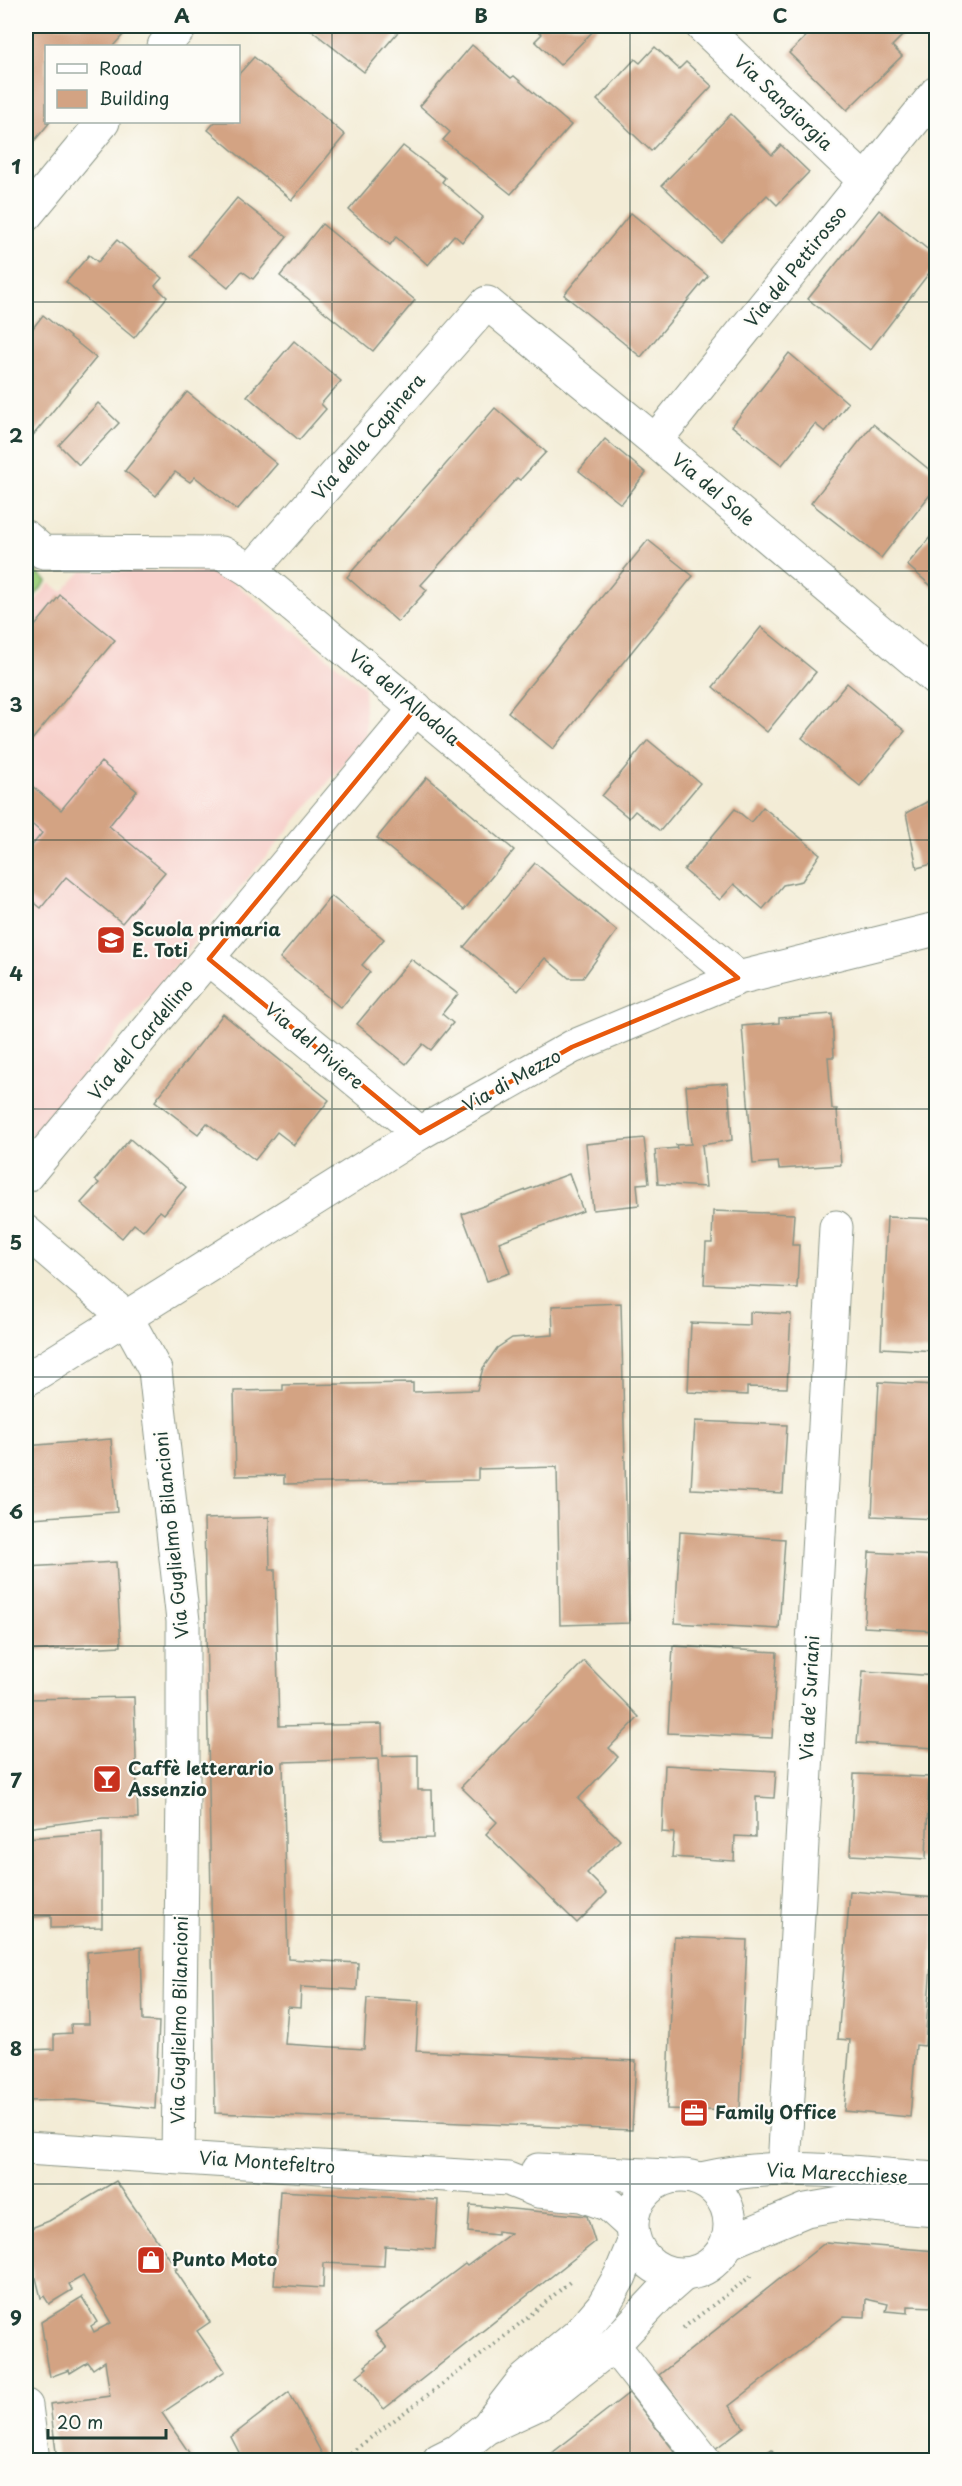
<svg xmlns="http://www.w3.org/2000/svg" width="962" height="2486" font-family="'Playpen Sans',sans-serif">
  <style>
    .built { fill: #f7d0cb }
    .green { fill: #a2d382; stroke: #60885b; stroke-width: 1.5 }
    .building { fill: #d3a383 }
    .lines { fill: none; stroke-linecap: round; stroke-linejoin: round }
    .street-casing { stroke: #899485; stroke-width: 35 }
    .secondary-casing { stroke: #899485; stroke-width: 35 }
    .path { stroke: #899485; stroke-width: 4; stroke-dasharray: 1.5 4.5; stroke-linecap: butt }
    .street { stroke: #fff; stroke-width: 33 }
    .secondary { stroke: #fff; stroke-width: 33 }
    .marked { fill: none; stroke: #e8590c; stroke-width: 4.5; stroke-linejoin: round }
    .grid { fill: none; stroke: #1f3d34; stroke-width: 1.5; stroke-opacity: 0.55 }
    .labels { text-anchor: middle; stroke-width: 4.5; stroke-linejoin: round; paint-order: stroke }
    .street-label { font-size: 18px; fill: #1f3d34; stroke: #fdfcf7 }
    .poi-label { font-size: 18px; font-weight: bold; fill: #1f3d34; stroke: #fdfcf7; text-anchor: start }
    .neatline { fill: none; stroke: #1f3d34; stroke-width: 2 }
    .grid-label { font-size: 20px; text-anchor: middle; font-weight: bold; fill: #1f3d34 }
  </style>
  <rect width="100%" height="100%" fill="#fdfcf7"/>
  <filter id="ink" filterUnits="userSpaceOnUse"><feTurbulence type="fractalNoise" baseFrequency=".0167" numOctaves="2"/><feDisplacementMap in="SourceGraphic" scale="12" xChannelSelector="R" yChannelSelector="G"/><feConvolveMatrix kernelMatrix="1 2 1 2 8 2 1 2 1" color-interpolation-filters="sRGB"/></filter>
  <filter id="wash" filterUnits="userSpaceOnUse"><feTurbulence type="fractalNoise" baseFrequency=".008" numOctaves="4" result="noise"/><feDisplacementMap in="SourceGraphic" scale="24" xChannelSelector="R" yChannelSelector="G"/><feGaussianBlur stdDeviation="1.35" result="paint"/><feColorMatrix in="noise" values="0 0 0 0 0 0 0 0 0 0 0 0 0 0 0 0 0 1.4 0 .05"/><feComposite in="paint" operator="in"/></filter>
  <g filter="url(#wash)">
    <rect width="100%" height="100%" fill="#f3ecd6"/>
    <polygon class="built" points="82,571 221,572 364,687 366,737 26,1144 26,612 50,583 62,592"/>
    <polygon class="green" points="26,563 47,581 26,606"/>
    <g id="blocks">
      <g class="building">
        <polygon points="38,26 131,26 113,46 46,46 46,122 50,122 26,151 26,41"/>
        <polygon points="306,26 403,26 364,72"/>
        <polygon points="533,26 598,26 560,65 535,41 542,34"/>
        <polygon points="817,26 912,26 892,46 902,56 847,110 789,53"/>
        <polygon points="472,45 511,78 514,76 571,125 511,194 443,140 450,132 420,106"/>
        <polygon points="655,47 679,69 686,62 712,86 651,151 597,100 635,59 640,63"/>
        <polygon points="254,57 345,135 292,200 208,130 215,122 238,122 238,75"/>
        <polygon points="731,114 772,155 781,145 809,172 777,205 767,195 721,242 662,185"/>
        <polygon points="403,146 445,178 442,182 483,217 462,242 454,235 428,265 396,237 390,245 349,210"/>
        <polygon points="237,198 287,237 253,279 242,271 228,288 189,256"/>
        <polygon points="879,210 936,256 936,264 870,350 808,299"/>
        <polygon points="631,213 708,276 641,357 564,295"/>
        <polygon points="322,224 415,300 373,351 280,276"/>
        <polygon points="117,240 162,278 155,286 167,297 134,338 66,282 89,255 98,262"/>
        <polygon points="43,315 96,358 26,444 26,337"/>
        <polygon points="294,341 341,381 321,404 326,409 299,440 247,396"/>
        <polygon points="789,353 848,403 825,432 815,424 782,465 732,426"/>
        <polygon points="187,392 277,464 237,510 195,477 190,482 175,472 156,496 125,471"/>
        <polygon points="98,403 119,423 79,465 59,445"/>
        <polygon points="495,408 546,452 520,480 517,478 421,585 427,590 398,622 347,577"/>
        <polygon points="873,424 936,475 936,487 881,558 811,503"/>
        <polygon points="605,439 646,473 621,504 579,471"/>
        <polygon points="936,530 936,590 907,565"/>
        <polygon points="648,540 693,576 553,749 508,712"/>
        <polygon points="60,595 115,640 26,747 26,637"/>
        <polygon points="761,627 816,672 767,732 713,687"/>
        <polygon points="847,683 905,731 860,786 802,738"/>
        <polygon points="648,740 700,783 660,831 635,811 629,818 602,796"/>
        <polygon points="101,762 137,791 109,826 165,872 122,923 66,877 41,908 26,896 26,853 42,833 26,819 26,781 61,810"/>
        <polygon points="427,777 514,850 464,910 377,838"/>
        <polygon points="936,797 936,863 917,868 906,813"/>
        <polygon points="763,807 820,854 802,881 783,885 763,909 734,884 720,900 684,870 735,809 751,822"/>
        <polygon points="535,863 617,931 583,978 569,978 545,958 518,991 464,947"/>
        <polygon points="331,896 384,939 362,965 370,972 341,1008 280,958"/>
        <polygon points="411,959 458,994 442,1014 453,1023 431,1050 423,1044 406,1064 357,1024"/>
        <polygon points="223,1014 329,1100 294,1145 277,1132 255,1160 207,1123 198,1134 155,1101"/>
        <polygon points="832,1014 834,1057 828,1057 832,1109 837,1109 841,1165 779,1169 778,1162 753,1164 742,1026 779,1023 779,1018"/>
        <polygon points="728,1083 732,1140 702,1145 706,1187 658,1184 655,1150 677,1148 676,1145 691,1144 686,1086"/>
        <polygon points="644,1138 649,1183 637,1184 639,1205 593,1210 586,1144"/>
        <polygon points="130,1139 186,1187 164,1214 160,1211 143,1231 134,1224 122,1238 81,1203 99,1183 95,1180"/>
        <polygon points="569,1174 583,1211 499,1242 510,1273 487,1281 462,1214"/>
        <polygon points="713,1211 794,1214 792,1245 799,1245 797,1288 704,1284 706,1243 712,1243"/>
        <polygon points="887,1217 936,1219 936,1351 881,1348"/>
        <polygon points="621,1303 629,1623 560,1625 557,1467 478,1469 478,1480 284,1484 284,1475 236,1476 234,1391 283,1390 283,1385 413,1383 413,1392 477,1390 483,1368 497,1348 512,1338 553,1335 552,1306"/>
        <polygon points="750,1312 791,1314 787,1388 747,1387 747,1395 688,1392 691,1323 750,1325"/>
        <polygon points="879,1382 936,1385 936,1519 872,1516"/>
        <polygon points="695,1421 787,1425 783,1493 691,1489"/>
        <polygon points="111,1439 117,1512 32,1518 26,1446"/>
        <polygon points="269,1517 270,1570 275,1570 279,1726 382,1724 383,1756 418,1755 418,1790 432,1790 433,1838 381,1839 378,1759 283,1762 288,1959 358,1963 357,1990 301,1987 300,2008 288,2007 285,2044 364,2049 367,1998 419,2001 416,2051 636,2061 632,2130 215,2113 204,1519"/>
        <polygon points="680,1532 785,1539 779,1629 675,1623"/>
        <polygon points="869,1552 936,1556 936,1631 864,1627"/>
        <polygon points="116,1562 121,1646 26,1651 26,1567"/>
        <polygon points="673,1646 777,1652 772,1738 668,1733"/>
        <polygon points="584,1661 639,1717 609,1748 618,1757 578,1799 620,1840 587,1873 607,1893 577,1923 486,1834 497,1822 461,1787"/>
        <polygon points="863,1671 936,1676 935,1748 857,1743"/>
        <polygon points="134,1697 138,1818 103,1818 26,1828 26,1699"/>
        <polygon points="665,1765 776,1771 774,1798 756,1797 756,1837 735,1836 734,1861 672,1857 674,1833 662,1832"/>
        <polygon points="854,1774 929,1777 926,1859 850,1855"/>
        <polygon points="102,1832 102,1927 51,1928 51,1916 26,1917 26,1838"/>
        <polygon points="850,1891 936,1898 925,2046 916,2045 910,2117 844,2111 850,2040 838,2039"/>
        <polygon points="674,1937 747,1940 740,2111 667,2109"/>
        <polygon points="141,1947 143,2021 159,2022 155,2109 75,2100 26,2101 26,2050 54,2049 54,2034 72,2033 71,2024 89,2024 87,1952"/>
        <polygon points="116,2181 177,2269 175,2270 210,2322 197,2331 225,2371 162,2413 194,2460 57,2460 50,2404 110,2396 105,2361 93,2369 88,2362 70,2373 69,2370 50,2377 41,2322 82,2297 97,2322 91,2326 94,2332 111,2323 83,2276 69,2284 72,2290 49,2304 44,2296 41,2298 36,2278 33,2280 26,2230 49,2221"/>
        <polygon points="280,2191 438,2200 435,2249 385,2246 384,2266 324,2263 323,2288 274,2285"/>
        <polygon points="470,2205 587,2216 595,2242 384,2409 357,2376 367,2368 365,2366 387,2348 375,2332 465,2264 467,2266 511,2233 497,2231 497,2235 468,2232"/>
        <polygon points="826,2242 936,2251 935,2307 908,2306 908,2313 886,2311 888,2304 866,2299 865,2317 844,2316 729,2406 744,2427 715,2449 659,2375"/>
        <polygon points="289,2392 322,2454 314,2460 243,2460 231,2437"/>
        <polygon points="629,2393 675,2452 664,2460 543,2460"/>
        <polygon points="772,2449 781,2460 756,2460"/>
      </g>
    </g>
  </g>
  <g filter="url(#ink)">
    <use href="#blocks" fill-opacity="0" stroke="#899485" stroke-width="1.5"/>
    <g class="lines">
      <g class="street-casing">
        <g id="street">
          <polyline points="702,26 865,181"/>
          <polyline points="164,46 181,26"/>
          <polyline points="26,215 103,122"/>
          <polyline points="655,441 936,93"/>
          <polyline points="26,537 43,552 222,553 251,571 738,978"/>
          <polyline points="251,571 487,303 655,441 936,679"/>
          <polyline points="209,959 420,1133"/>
          <polyline points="26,1176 416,708"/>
          <polyline points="26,1232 126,1317 155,1370 183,1621 183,1791 178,2157"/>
          <polyline points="26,1380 420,1133 572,1047 738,978 936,929"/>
          <polyline points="26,2148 508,2179 538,2191 581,2195 609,2205 631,2225"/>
          <polyline points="784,2168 836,1227"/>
          <polyline points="538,2170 668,2176"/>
          <polyline points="613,2345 704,2460"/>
          <polyline points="26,2406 33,2460"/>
        </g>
      </g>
      <g class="secondary-casing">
        <g id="secondary">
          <circle cx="681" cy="2225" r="49"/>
          <path d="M701,2179C778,2160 858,2174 936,2179"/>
          <polyline points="727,2243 806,2210 846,2203 936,2210"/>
          <polyline points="491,2422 522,2382 578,2335 603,2306 620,2276 634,2242"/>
          <polyline points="439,2460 457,2451 486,2428 540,2403 613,2345 659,2296 684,2274"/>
        </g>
      </g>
      <g class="path">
        <polyline points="683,2328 751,2276"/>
        <polyline points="341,2460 493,2346 572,2280"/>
        <polyline points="516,2460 524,2454"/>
      </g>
      <use href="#street" class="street"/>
      <use href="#secondary" class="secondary"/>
    </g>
  </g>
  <path class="marked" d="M416,708L738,978L572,1047L420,1133L209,959Z"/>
  <path class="grid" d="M332,26V2460M630,26V2460M26,302H936M26,571H936M26,840H936M26,1109H936M26,1377H936M26,1646H936M26,1915H936M26,2184H936"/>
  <defs>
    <g id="school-square" transform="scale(1.5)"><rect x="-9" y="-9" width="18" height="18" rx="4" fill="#c8321e" stroke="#fdfcf7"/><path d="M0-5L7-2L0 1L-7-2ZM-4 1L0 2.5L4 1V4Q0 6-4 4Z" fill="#fff"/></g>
    <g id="bar-square" transform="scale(1.5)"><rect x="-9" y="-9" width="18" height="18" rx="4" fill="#c8321e" stroke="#fdfcf7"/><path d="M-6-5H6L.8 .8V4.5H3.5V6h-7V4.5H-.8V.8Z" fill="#fff"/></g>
    <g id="office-square" transform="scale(1.5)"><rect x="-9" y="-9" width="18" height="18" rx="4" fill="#c8321e" stroke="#fdfcf7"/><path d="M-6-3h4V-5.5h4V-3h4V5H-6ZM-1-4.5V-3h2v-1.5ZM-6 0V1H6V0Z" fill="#fff"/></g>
    <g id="shop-square" transform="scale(1.5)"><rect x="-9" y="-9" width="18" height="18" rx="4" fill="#c8321e" stroke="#fdfcf7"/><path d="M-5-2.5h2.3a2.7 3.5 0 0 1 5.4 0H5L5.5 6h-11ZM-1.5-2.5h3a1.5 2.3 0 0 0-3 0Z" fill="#fff"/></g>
  </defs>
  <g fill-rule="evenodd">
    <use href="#school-square" x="111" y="940"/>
    <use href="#bar-square" x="107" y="1779"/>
    <use href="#office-square" x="694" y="2113"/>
    <use href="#shop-square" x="151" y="2260"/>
  </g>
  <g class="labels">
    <g class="street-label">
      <text transform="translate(783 103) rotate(44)" y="6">Via Sangiorgia</text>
      <text transform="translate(796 267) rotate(-51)" y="6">Via del Pettirosso</text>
      <text transform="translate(369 437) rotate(-49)" y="6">Via della Capinera</text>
      <text transform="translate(713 490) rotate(40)" y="6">Via del Sole</text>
      <text transform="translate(404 698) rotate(40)" y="6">Via dell'Allodola</text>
      <text transform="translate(141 1040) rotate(-50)" y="6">Via del Cardellino</text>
      <text transform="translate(314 1046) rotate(40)" y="6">Via del Piviere</text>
      <text transform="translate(512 1081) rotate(-29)" y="6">Via di Mezzo</text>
      <text transform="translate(172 1535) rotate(-96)" y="6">Via Guglielmo Bilancioni</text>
      <text transform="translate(810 1698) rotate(-87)" y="6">Via de' Suriani</text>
      <text transform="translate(180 2020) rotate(-89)" y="6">Via Guglielmo Bilancioni</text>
      <text transform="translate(267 2163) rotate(4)" y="6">Via Montefeltro</text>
      <text transform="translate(837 2174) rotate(3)" y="6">Via Marecchiese</text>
    </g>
    <g class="poi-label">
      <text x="132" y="936">Scuola primaria<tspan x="132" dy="21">E. Toti</tspan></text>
      <text x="128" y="1775">Caffè letterario<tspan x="128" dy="21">Assenzio</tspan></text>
      <text x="715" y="2119">Family Office</text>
      <text x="172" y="2266">Punto Moto</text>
    </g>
  </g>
  <rect width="962" height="2486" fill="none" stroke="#fdfcf7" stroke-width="66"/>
  <rect x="45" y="45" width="195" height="78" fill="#fdfcf7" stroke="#a4b0a9" stroke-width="1.5"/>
  <rect x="57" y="64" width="30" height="9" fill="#ffffff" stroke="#a4b0a9" stroke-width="1.5"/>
  <text x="99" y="75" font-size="18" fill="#1f3d34">Road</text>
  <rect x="57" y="90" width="30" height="18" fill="#d3a383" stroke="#a4b0a9" stroke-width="1.5"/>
  <text x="99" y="105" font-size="18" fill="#1f3d34">Building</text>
  <path d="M48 2429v9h118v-9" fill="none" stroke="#1f3d34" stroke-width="3"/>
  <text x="57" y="2429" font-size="18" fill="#1f3d34" stroke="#fdfcf7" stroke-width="4.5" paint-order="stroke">20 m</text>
  <rect x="33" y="33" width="896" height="2420" class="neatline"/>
  <g class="grid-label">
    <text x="182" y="23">A</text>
    <text x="481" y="23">B</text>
    <text x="780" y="23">C</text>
    <text x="16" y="174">1</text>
    <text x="16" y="443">2</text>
    <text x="16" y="712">3</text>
    <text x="16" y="981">4</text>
    <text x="16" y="1250">5</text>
    <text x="16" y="1519">6</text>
    <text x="16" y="1788">7</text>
    <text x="16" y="2056">8</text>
    <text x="16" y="2325">9</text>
  </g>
</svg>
